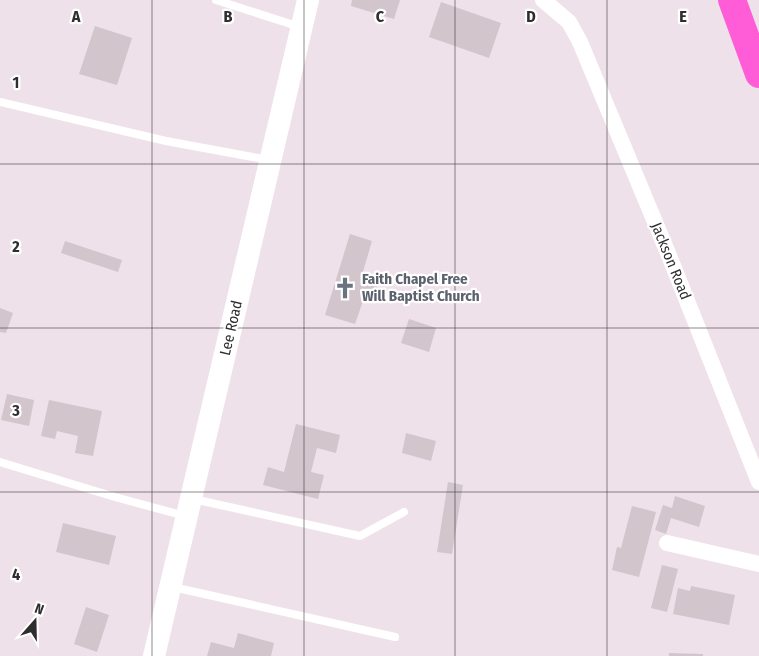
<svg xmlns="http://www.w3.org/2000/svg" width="759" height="656" font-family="'Fira Sans Condensed',sans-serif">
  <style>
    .building { fill: #d2c5cc }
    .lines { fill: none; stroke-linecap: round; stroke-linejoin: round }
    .lane { stroke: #fff; stroke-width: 8 }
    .street { stroke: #fff; stroke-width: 16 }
    .secondary { stroke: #fff; stroke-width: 22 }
    .highway { stroke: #fe5dd7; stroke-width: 28 }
    .grid { fill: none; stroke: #2e2e2e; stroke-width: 1; stroke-opacity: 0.55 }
    .labels { text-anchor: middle; stroke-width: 4.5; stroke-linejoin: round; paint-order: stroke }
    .street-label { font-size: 15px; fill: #2e2e2e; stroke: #fff }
    .worship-label { font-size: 15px; font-weight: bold; fill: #5b616d; stroke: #fff; text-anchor: start }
    .grid-label { font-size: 16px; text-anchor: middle; font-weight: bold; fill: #2e2e2e; stroke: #fff; stroke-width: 4.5; stroke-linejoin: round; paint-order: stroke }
  </style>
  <rect width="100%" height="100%" fill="#efe1e9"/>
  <g class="building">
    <polygon points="352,0 400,0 394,19 351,6"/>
    <polygon points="441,2 501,23 489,58 429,37"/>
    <polygon points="95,26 132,38 117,85 79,74"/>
    <polygon points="350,234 372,241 362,275 379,281 372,303 363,301 355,324 325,315"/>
    <polygon points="65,241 122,260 118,272 61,253"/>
    <polygon points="0,308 13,313 6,333 0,332"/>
    <polygon points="409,319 436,328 429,352 401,343"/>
    <polygon points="7,394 34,400 29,426 1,420"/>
    <polygon points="49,400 102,411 93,456 75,453 78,436 57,431 55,439 41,436"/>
    <polygon points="296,424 340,435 336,453 317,448 311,472 324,475 318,499 263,485 268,467 284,472"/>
    <polygon points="406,433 436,441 431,461 402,453"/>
    <polygon points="448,482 463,485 452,554 437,552"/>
    <polygon points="675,496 705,506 699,527 671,518 666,534 655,530 663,505 672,508"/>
    <polygon points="632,506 656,512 639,577 612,570 617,547 621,548"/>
    <polygon points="63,523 116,536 109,565 56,552"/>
    <polygon points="662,565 678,569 667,612 651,608"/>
    <polygon points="691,586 735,595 729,625 673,614 678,588 690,591"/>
    <polygon points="86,607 109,615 97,652 74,644"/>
    <polygon points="238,633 274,643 271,656 207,656 211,642 234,648"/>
    <polygon points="669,653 703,654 703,656 669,656"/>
  </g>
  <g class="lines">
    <g class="lane">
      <polyline points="216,0 300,27"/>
      <polyline points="0,102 166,141 269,160"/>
      <polyline points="0,462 115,497 185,516"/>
      <polyline points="193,499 360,536 404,512"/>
      <polyline points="173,587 395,637"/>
    </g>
    <g class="street">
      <polyline points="543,0 569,22 580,42 670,258 759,482"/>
      <polyline points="667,543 759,564"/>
    </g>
    <polyline class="secondary" points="154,656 308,0"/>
    <polyline class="highway" points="732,0 759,74"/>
  </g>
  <path class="grid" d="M152,0V656M304,0V656M455,0V656M607,0V656M0,164H759M0,328H759M0,492H759"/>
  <defs>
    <g id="church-bare" transform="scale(1.725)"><path d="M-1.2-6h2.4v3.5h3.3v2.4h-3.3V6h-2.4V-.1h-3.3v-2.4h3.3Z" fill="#6b7280" stroke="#fff" stroke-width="2.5" paint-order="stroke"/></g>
  </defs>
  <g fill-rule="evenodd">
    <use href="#church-bare" x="345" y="288"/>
  </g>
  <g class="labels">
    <g class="street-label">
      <text transform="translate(671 261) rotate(68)" y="5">Jackson Road</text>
      <text transform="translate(231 328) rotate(-77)" y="5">Lee Road</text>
    </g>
    <g class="worship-label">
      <text x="362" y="284">Faith Chapel Free<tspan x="362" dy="17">Will Baptist Church</tspan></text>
    </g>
  </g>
  <g class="grid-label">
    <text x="76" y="22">A</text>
    <text x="228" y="22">B</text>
    <text x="380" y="22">C</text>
    <text x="531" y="22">D</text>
    <text x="683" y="22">E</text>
    <text x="16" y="88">1</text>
    <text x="16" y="252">2</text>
    <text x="16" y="416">3</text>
    <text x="16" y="580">4</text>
  </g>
  <g transform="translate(35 621) rotate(20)" stroke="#ffffff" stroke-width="4" paint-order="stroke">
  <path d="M0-4L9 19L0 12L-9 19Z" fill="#2e2e2e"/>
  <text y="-8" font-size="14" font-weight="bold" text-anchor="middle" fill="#2e2e2e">N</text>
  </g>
</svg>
